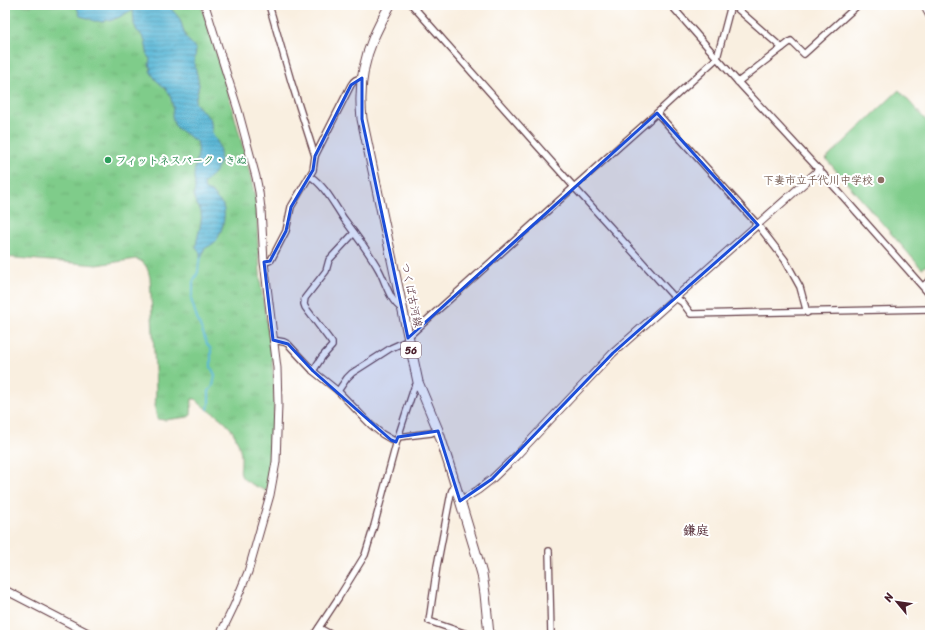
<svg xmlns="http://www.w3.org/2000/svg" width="935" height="640" font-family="Sriracha,'Klee One',sans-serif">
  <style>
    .green { fill: #7fcc8a; stroke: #64765a }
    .park { fill: url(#park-tufts); stroke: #64765a }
    .water { fill: url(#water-rules); stroke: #526b81 }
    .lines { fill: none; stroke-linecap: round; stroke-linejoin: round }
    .stream { stroke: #59b7d7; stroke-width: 2 }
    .minor-casing { stroke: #643e46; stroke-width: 8 }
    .tertiary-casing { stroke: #643e46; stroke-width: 9 }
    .primary-casing { stroke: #643e46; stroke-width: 11 }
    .minor { stroke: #fff; stroke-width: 5.5 }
    .tertiary { stroke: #fff; stroke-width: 7 }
    .primary { stroke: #fff; stroke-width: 9 }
    .marked { fill: #1d4ed8; fill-opacity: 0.2; stroke: #1d4ed8; stroke-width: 3; stroke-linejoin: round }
    .leisure-dot { fill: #2e9e5b; stroke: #fff; stroke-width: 1.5 }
    .education-dot { fill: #8d6e63; stroke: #fff; stroke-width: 1.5 }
    .labels { text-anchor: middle; stroke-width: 4; stroke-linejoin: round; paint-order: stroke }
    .shield { fill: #fff; stroke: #80626b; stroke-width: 1 }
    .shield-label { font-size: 10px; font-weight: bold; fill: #4a1f2b }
    .leisure-label { font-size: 11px; font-weight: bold; fill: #27864d; stroke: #fff; text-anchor: start }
    .education-label { font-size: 11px; font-weight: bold; fill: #785e54; stroke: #fff; text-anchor: end }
    .street-label { font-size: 11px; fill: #4a1f2b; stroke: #fff }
    .quarter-label { font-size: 13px; font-weight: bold; fill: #4a1f2b; stroke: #fff }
  </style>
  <defs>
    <pattern id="park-tufts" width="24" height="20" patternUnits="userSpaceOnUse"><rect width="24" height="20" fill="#7fcc8a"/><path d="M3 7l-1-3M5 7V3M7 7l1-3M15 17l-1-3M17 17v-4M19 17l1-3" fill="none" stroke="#6faf77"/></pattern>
    <pattern id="water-rules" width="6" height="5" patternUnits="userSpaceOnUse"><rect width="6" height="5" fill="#59b7d7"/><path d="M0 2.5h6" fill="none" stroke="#4c94af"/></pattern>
  </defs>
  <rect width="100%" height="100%" fill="#fff"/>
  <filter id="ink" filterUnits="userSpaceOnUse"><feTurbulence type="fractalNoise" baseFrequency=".025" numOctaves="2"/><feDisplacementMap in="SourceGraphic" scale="8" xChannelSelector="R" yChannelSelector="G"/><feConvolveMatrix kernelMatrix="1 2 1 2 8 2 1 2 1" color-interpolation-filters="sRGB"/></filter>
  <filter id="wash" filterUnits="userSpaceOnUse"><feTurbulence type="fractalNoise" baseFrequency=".012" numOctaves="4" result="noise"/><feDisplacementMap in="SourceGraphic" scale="16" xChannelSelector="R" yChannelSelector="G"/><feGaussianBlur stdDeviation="0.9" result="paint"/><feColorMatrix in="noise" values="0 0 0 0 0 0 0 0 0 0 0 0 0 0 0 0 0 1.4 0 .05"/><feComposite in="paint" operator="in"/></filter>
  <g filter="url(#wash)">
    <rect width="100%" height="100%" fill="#f9efe0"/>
    <polygon class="green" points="899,90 930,125 930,262 922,269 826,159"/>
    <path class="park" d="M5,5H201L222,71L237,125L251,178L255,197L257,213L258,245L261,286L272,358L274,384V405L273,444L270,475L266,491C260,488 245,482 242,477C239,473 241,466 241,462C242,451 237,438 231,429C228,426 224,421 220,418C212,411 202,408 196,399H192L191,415L188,417L164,420L157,419L155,409L156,388L150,278C148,269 146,262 136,259L97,265L5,257Z"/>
    <path class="water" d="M76,5H168L180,19L186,38L196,48V50L194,64L197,74L199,85L195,103L210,119C212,123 211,127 212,132C213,136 216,139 218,143C224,162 218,170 204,183V185L205,190C213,192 213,193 217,199C219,201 222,203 223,206C227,215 221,236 215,242C212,245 207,247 204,249L202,257L201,258H200V253L196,248C196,237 203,224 201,212C200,207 195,203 194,198C193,195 195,192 195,188C195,184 194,180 194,176C194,164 201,154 197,142L178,129L174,124L172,116L173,107L170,95L167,91L166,89L156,80L150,71L151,69L149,64L150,59L148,57L145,41L140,33L137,31L134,24L133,10C126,12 122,17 114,19L113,20H111L110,21L107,20L102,22L98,21H94L88,18L80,16Z"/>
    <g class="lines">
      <polyline class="stream" points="201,258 199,262 198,272 193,282 193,291 191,299 197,318 203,333 207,344 211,349 211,367 215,375 213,386 209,391 209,404 208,409"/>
    </g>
  </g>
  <g filter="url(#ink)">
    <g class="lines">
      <g class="minor-casing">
        <g id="minor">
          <polyline points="269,5 291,81 315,156"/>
          <polyline points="412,5 574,187 675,298 682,302 691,314 930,309"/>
          <polyline points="671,5 738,82 823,174 930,295"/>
          <polyline points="733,5 782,48"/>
          <polyline points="738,82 791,41 804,54 858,5"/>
          <polyline points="657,113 758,225 785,260 800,287 807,313"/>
          <path d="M310,176C325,186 334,204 344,219C356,235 369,252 379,270C386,283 389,300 402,309"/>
          <path d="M264,262L269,261L271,260L286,231L291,207L313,170L315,156L351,85C354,80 356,79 362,78"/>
          <polyline points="923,286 930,280"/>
          <polyline points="408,337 574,187 657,113 717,58 731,5"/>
          <polyline points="273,340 284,342 288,344 313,371 338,391 371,425 382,434 396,442"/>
          <polyline points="313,371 322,357 332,346 332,343 305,307 304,304 305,298 326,271 329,260 354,233"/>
          <polyline points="338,391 347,378 352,373 391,348 409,340"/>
          <polyline points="398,437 431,433 438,430"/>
          <polyline points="456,488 452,490 451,493 437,566 429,621 470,635"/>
          <polyline points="549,551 551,635"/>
          <polyline points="319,628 332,635"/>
          <polyline points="314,635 339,597 365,555 374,526 398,437 414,388 418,382"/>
        </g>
      </g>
      <g class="tertiary-casing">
        <g id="tertiary">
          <polyline points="205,5 238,110 256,177 259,192 261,209 264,262 277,368 278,404 276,462 270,495 248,572 234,606 220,635"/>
          <polyline points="924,5 930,16"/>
          <polyline points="460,501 478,490 492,479 515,457 613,353 819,170"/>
          <polyline points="5,590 92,635"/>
        </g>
      </g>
      <g class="primary-casing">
        <path id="primary" d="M390,5C384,16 378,27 373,39C362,65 359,92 362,119L418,382L438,430L452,474L476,553L482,574L485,594L489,635"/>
      </g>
      <use href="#minor" class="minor"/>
      <use href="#tertiary" class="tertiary"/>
      <use href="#primary" class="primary"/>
    </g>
  </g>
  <path class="marked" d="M362,78V119L408,338L657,113L758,225L613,353L492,479L460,501L438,431L398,437L396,442L391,440L313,371L288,344L273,340L264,262L270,261L286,231L291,207L313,170L315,156L351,85Z"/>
  <circle class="leisure-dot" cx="108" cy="160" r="4"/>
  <circle class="education-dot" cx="881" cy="180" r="4"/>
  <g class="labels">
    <rect class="shield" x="401" y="342" width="20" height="16" rx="3"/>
    <g class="shield-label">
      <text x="411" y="354">56</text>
    </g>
    <g class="leisure-label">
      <text x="116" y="164">フィットネスパーク・きぬ</text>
    </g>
    <g class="education-label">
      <text x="873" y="184">下妻市立千代川中学校</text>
    </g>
    <g class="street-label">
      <text transform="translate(412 295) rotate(78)" y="4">つくば古河線</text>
    </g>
    <g class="quarter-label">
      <text x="696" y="535">鎌庭</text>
    </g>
  </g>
  <rect width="935" height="640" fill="none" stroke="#fff" stroke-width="20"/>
  <g transform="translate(897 602) rotate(299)" stroke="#ffffff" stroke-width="3" paint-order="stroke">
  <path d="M0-3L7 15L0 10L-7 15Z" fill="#4a1f2b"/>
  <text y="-6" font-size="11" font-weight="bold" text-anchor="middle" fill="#4a1f2b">N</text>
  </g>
</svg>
